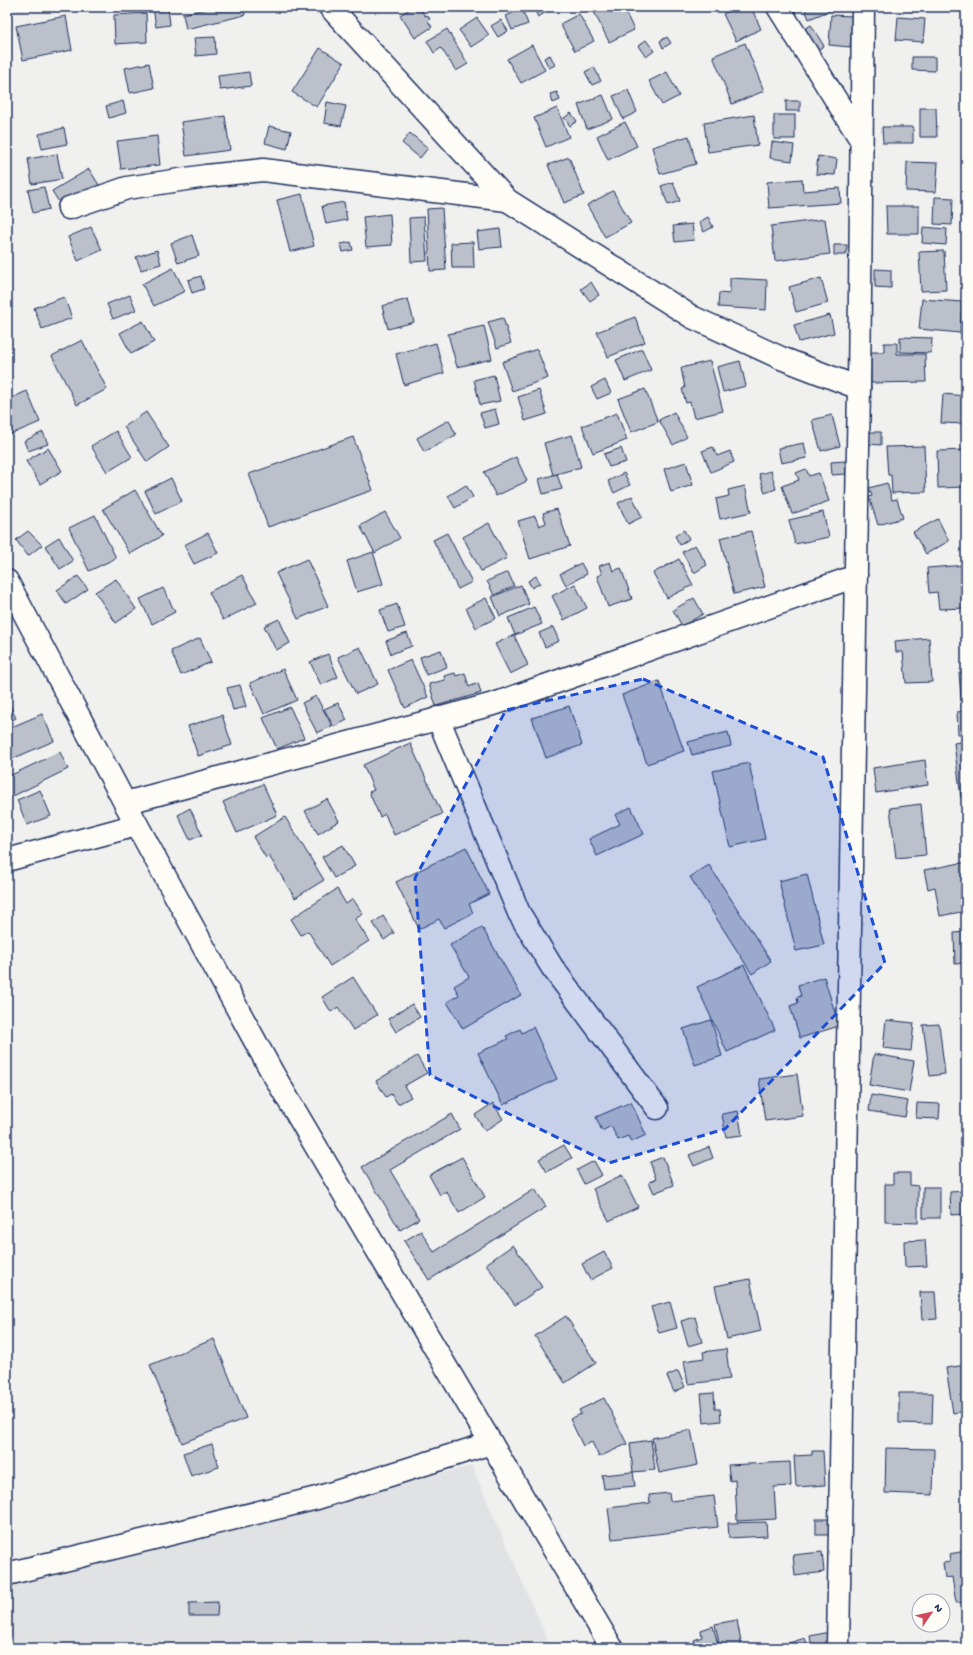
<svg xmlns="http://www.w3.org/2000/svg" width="973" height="1655" font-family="'Gochi Hand',sans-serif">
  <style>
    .built { fill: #e0e2e3 }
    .building { fill: #bbc0ca; stroke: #1b2f5e }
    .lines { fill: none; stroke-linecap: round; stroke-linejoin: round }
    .minor-casing { stroke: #1b2f5e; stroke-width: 25 }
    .minor { stroke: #fdfcf7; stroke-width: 22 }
    .marked { fill: #1d4ed8; fill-opacity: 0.2; stroke: #1d4ed8; stroke-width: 3; stroke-dasharray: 8 5; stroke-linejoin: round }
  </style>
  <rect width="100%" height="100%" fill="#f0f0ee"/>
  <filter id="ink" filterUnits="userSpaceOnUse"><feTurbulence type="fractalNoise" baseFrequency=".025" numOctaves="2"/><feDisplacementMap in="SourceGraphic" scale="8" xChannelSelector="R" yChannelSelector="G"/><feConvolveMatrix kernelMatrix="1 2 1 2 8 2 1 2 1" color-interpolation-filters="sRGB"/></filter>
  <g filter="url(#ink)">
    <polygon class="built" points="472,1466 551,1648 7,1648 7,1577"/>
    <g class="building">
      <rect x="16" y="7" width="26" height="2"/>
      <polygon points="153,7 168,7 170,25 156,27"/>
      <polygon points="214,7 243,7 245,15 186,29 183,14"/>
      <polygon points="413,7 419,7 425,16 427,15 430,19 428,21 432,27 415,38 400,15"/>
      <polygon points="533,7 546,7 548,11 538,17"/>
      <polygon points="604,7 623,7 634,30 609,42 594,12"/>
      <polygon points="737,7 751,7 761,29 736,41 723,14"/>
      <polygon points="804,7 835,7 836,8 809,19"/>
      <polygon points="522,9 528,24 512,30 506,16"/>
      <polygon points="146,13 147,42 115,44 114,15"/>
      <polygon points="579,14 594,41 575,51 560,24"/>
      <polygon points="831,15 853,16 850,47 829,45"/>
      <polygon points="66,16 72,50 23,60 16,26"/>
      <polygon points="898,17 925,19 923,42 896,40"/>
      <polygon points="477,18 489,35 471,47 459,30"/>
      <polygon points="501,20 508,31 498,37 491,26"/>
      <polygon points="811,25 824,46 813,53 800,32"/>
      <polygon points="447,29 468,64 456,71 441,48 434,53 427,41"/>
      <polygon points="215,37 216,54 196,56 194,38"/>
      <polygon points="667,37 671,43 663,48 660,41"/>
      <polygon points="646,40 654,51 646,57 638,46"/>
      <polygon points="745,43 764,91 732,104 713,56"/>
      <polygon points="532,45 545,70 521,83 507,59"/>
      <polygon points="320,48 344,63 317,107 292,92"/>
      <polygon points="550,55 555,65 549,68 544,58"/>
      <polygon points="912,57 935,57 935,71 912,70"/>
      <polygon points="149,63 154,88 130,93 125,68"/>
      <polygon points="594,67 601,81 592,85 585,72"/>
      <polygon points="249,72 251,86 220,90 218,76"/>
      <polygon points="667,72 679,96 662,105 649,81"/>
      <polygon points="628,90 637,112 623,119 613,96"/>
      <polygon points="557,92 560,100 553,103 550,94"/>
      <polygon points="603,95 613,119 587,129 578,105"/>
      <polygon points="123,101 126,113 109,118 106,106"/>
      <rect x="786" y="101" width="14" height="10"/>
      <polygon points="327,102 346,106 341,126 324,123"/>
      <polygon points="557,108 569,137 546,147 534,118"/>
      <polygon points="920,108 936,108 937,137 920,137"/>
      <polygon points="571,113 577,121 570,126 564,118"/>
      <polygon points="754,115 758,145 708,152 704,123"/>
      <rect x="774" y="115" width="21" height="24"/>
      <polygon points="225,116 230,150 186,156 181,122"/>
      <polygon points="625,122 637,146 608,160 597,136"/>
      <polygon points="269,126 291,131 287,149 265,143"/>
      <polygon points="882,127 913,127 913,143 883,143"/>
      <polygon points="64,128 67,144 42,149 39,134"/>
      <polygon points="410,133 428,148 420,158 402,143"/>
      <polygon points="157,136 160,165 121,169 117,141"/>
      <polygon points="689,136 696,164 660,174 652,147"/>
      <polygon points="772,142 794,145 792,161 770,158"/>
      <polygon points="57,154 62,179 32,184 28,159"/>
      <polygon points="818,156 837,159 835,175 816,174"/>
      <polygon points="569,157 584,195 564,203 548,165"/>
      <polygon points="907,162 938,163 936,192 906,191"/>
      <polygon points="89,169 99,185 62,207 52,191"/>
      <polygon points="802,179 803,191 840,188 841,203 769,208 767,182"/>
      <polygon points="673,182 680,201 668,205 661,186"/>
      <polygon points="44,187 49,209 33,213 28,190"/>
      <polygon points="613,191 631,223 605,237 587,205"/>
      <polygon points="302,194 314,246 290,252 277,200"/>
      <polygon points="935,197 953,198 952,225 934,224"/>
      <polygon points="344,202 347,220 326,224 322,206"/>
      <polygon points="886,206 919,206 919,234 887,234"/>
      <polygon points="442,208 446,270 430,271 427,209"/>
      <polygon points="390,214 392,245 366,247 363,217"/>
      <polygon points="424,217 427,261 411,262 409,218"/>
      <polygon points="708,217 713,227 704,232 699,222"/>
      <polygon points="825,219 830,254 775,261 771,226"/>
      <polygon points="692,224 694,240 675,242 673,226"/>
      <polygon points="91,227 102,250 78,261 68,237"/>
      <polygon points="923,227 947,229 946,245 922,243"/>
      <polygon points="500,229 502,247 479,249 477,232"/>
      <polygon points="192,235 199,256 178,263 171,243"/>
      <polygon points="351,242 353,250 343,252 341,244"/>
      <polygon points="473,242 474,268 452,268 451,243"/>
      <polygon points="834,245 847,245 846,255 834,255"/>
      <polygon points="157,250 161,264 141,270 136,257"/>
      <polygon points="944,251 946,290 921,291 919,252"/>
      <polygon points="173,268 185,291 154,306 142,284"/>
      <polygon points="875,269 891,270 891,288 875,287"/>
      <polygon points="201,276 204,289 192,293 188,280"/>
      <polygon points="730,278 767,280 766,310 718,307 719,293 730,294"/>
      <polygon points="821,278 828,303 796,312 789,287"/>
      <polygon points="591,282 599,295 590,301 581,289"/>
      <polygon points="130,295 136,310 113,319 107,304"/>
      <polygon points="64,297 72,318 42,329 34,308"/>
      <polygon points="408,299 414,322 388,329 382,306"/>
      <polygon points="922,299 962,302 960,333 919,329"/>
      <polygon points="830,315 834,333 799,342 794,325"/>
      <polygon points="635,317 645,342 608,357 597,332"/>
      <polygon points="503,318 511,343 497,348 488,322"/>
      <polygon points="143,321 154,342 131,354 120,333"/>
      <polygon points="484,326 492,359 457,367 448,334"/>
      <polygon points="900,337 932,338 931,353 900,352"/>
      <polygon points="82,340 107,389 77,405 52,356"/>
      <polygon points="436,343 444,373 404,385 396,354"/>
      <polygon points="884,343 897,343 897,354 925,354 926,382 871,383 871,352 884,352"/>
      <polygon points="537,349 548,378 512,391 502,362"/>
      <polygon points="642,349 651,370 625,381 616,360"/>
      <polygon points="710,361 723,411 694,418 690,402 686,403 682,389 685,388 681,368"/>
      <polygon points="740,361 746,386 723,392 717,367"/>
      <polygon points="494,375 500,401 480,405 474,380"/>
      <polygon points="605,380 611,393 597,399 591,387"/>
      <polygon points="645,389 658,422 631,432 618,399"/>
      <polygon points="539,390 547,414 525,421 518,397"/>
      <polygon points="27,391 40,422 7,436 7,400"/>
      <polygon points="943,394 966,396 966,424 941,423"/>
      <polygon points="495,409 499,424 485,428 480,413"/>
      <polygon points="146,412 169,447 147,462 124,427"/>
      <polygon points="674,412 687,437 673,445 659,420"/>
      <polygon points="617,413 627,440 593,453 582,426"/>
      <polygon points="832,415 840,446 821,451 812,420"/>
      <polygon points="449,420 456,435 424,452 417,438"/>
      <polygon points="116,431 132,457 107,472 91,446"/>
      <polygon points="43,432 48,444 28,451 24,441"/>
      <polygon points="867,432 881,432 881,445 867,444"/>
      <polygon points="572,435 581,467 553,475 544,443"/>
      <polygon points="353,437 373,490 268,527 249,474"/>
      <polygon points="804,443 807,458 781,463 778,448"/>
      <polygon points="924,446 926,492 892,493 891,475 888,475 886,447"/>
      <polygon points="713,447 717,456 730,451 734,462 711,472 702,451"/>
      <polygon points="48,448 62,471 40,484 26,461"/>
      <polygon points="621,448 626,462 609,467 604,454"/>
      <polygon points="966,450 966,487 938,488 937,451"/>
      <polygon points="516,457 527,481 496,496 484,472"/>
      <polygon points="845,461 846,474 832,475 831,462"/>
      <polygon points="686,462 693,485 671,492 664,469"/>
      <polygon points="806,469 809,476 819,473 829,501 792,514 782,486 799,480 796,473"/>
      <polygon points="771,471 776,489 765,493 759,474"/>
      <polygon points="624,473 630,485 614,493 608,481"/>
      <polygon points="557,474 562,489 543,494 539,479"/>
      <polygon points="171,478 182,501 156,514 145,491"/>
      <polygon points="887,483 892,500 897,499 903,518 878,525 869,497 872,496 869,488"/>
      <polygon points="466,485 473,497 455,508 448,496"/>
      <polygon points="745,486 751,512 720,519 716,499 729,496 728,490"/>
      <polygon points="135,490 162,536 130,554 103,509"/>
      <polygon points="632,496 642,517 628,524 618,503"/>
      <polygon points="557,509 570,546 530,559 518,521 535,516 539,526 546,523 543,513"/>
      <polygon points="385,512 400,538 375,553 360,526"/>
      <polygon points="823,512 829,537 795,544 789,520"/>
      <polygon points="95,515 116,558 89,571 69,528"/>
      <polygon points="938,519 949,541 926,554 913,532"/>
      <polygon points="489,523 507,558 481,571 463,537"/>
      <polygon points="684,530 689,539 680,545 675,536"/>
      <polygon points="28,531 42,545 28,556 16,540"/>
      <polygon points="751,531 765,587 734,594 720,538"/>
      <polygon points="208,533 218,553 194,564 184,545"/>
      <polygon points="447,533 472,582 458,589 433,540"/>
      <polygon points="59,537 73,561 60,569 45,546"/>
      <polygon points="695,545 707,565 694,573 682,552"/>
      <polygon points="373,552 383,584 357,592 347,561"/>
      <polygon points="307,559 328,606 298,619 276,573"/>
      <polygon points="679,559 693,585 667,598 653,573"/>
      <polygon points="610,562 613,571 621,568 632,599 608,607 597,576 602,574 599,566"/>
      <polygon points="581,563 587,574 566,585 560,574"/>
      <polygon points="966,565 966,608 939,609 937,592 929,593 927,568"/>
      <polygon points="508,572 514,586 494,595 487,581"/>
      <polygon points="242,575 257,603 223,620 209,592"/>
      <polygon points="78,576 88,589 66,604 57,590"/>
      <polygon points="536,576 540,583 532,588 528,581"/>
      <polygon points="116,579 136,609 116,623 95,592"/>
      <polygon points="575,584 587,608 564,620 552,596"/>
      <polygon points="521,585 529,604 500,616 492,597"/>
      <polygon points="163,588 175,612 152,624 140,599"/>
      <polygon points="486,598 496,618 476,628 466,608"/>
      <polygon points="694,598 703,614 682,626 673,610"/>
      <polygon points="397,604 405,627 388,632 380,610"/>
      <polygon points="534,607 542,624 515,635 508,618"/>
      <polygon points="279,619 290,643 276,650 264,626"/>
      <polygon points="553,627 559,641 545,647 539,633"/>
      <polygon points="407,633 412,646 391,654 386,641"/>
      <polygon points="514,635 528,665 510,674 495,644"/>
      <polygon points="200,638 211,662 181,675 171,651"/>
      <polygon points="929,638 932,682 906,683 903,652 896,652 895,641"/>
      <polygon points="360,647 378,684 356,694 338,657"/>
      <polygon points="441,650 447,667 426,675 420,657"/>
      <polygon points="328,654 338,677 321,685 310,662"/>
      <polygon points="411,660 428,697 405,708 388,670"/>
      <polygon points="283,669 297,700 264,714 250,683"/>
      <polygon points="966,672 966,710 962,710 959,673"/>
      <polygon points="455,673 456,676 465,673 469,687 478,683 481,693 436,706 429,684 445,680 444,676"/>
      <polygon points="659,681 684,751 647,764 622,695"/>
      <polygon points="240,685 246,707 233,710 227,688"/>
      <polygon points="316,696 332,726 317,733 302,703"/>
      <polygon points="7,700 16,718 7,723"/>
      <polygon points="338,703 347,720 334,727 324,709"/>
      <polygon points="569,706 582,745 546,758 532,718"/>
      <polygon points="290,707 304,738 277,749 263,718"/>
      <polygon points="966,711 966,734 958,734 957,712"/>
      <polygon points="42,714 54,741 7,761 7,729"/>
      <polygon points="222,715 232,745 198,756 188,726"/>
      <polygon points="728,732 731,746 692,755 688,742"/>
      <polygon points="966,741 966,798 961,798 954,743"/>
      <polygon points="410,743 442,814 394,835 385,814 380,817 369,792 374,790 363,765"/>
      <polygon points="60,752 68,769 7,799 7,777"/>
      <polygon points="925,760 928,785 876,793 873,768"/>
      <polygon points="749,763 765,839 730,847 713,771"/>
      <polygon points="263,784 277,815 237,833 223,802"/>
      <polygon points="40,790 51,816 27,825 17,800"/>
      <polygon points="327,799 339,821 318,834 305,811"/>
      <polygon points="921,804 926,855 896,858 890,808"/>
      <polygon points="631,807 644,834 597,856 589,839 620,824 615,815"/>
      <polygon points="190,808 202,835 190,840 178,815"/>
      <polygon points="285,817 324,880 295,898 269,856 266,858 253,837"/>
      <polygon points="343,845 355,866 334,878 322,857"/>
      <polygon points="466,847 489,894 469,904 473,913 444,928 439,919 419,929 396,882"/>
      <polygon points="966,862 966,911 940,916 935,887 928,889 924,870"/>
      <polygon points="709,865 771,961 752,974 690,877"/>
      <polygon points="807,874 824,945 796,951 779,881"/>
      <polygon points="337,889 346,904 353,899 363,914 355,919 369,941 330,966 308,931 301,935 291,919"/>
      <polygon points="383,916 394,933 384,940 373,923"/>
      <polygon points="482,927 521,995 463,1029 447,1002 459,995 454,986 469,977 450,945"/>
      <polygon points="966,932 966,963 955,964 954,933"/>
      <polygon points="744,965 775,1030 727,1052 697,987"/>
      <polygon points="353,977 377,1015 353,1030 338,1007 331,1012 322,997"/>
      <polygon points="824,977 839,1026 800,1038 790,1006 798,1003 797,997 801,996 798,985"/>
      <polygon points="412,1004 420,1017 396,1032 388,1019"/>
      <polygon points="711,1020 722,1056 695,1065 683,1029"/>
      <polygon points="886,1020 914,1023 911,1051 883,1048"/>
      <polygon points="939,1024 945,1074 930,1076 923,1025"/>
      <polygon points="533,1027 557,1079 503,1105 478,1053 508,1039 506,1036 520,1029 522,1033"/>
      <polygon points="874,1054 914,1061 909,1092 869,1085"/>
      <polygon points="417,1056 427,1073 404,1086 411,1097 398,1104 391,1094 386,1097 376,1081"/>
      <polygon points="797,1074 803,1116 765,1121 759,1079"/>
      <polygon points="871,1095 908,1101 905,1117 869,1111"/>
      <polygon points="631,1102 646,1135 631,1142 628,1136 618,1140 611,1126 602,1131 596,1117"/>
      <polygon points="493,1103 503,1119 485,1131 475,1115"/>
      <polygon points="917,1103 940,1104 939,1119 916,1118"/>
      <polygon points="738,1111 742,1135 726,1137 722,1114"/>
      <polygon points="452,1114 460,1129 390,1170 419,1219 400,1230 362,1167"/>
      <polygon points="564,1145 572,1158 547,1172 539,1159"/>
      <polygon points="709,1147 713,1158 694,1166 689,1155"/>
      <polygon points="462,1157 485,1197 459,1213 446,1191 440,1195 429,1175"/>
      <polygon points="663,1157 674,1185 654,1193 649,1182 656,1179 650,1162"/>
      <polygon points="594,1161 602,1175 584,1184 577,1170"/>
      <polygon points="893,1173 910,1173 910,1185 918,1186 918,1223 885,1222 885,1184 893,1184"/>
      <polygon points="622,1175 638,1207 609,1221 593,1189"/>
      <rect x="923" y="1187" width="17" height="31"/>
      <polygon points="535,1189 546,1207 429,1280 404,1241 421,1231 434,1252"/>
      <polygon points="965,1191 966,1214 951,1215 950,1192"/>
      <polygon points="925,1240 927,1266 905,1267 904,1241"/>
      <polygon points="513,1245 542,1287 515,1305 486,1264"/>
      <polygon points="604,1252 613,1268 590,1280 582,1264"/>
      <polygon points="750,1279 761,1331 727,1339 715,1286"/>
      <polygon points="920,1292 935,1292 937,1319 922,1320"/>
      <polygon points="670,1302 677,1328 659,1333 651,1307"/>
      <polygon points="566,1316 596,1363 565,1383 535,1336"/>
      <polygon points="695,1317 702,1342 688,1346 681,1321"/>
      <polygon points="214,1339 246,1418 182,1443 150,1365"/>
      <polygon points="726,1349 730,1379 688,1384 684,1361 704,1358 703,1352"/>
      <polygon points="966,1365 966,1411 953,1413 946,1368"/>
      <polygon points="678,1371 685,1387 674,1392 667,1376"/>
      <polygon points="714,1393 715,1409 720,1409 721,1421 704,1423 701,1394"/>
      <polygon points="899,1393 933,1393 932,1424 899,1423"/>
      <polygon points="604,1398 627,1444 599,1457 592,1442 583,1446 570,1419 581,1414 579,1410"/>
      <polygon points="691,1430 698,1465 659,1473 652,1438"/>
      <polygon points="651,1440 655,1470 633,1472 630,1443"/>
      <polygon points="212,1444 219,1467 191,1476 183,1453"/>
      <polygon points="886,1448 934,1449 933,1495 885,1493"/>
      <polygon points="812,1451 823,1451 825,1485 796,1487 794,1456 812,1455"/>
      <polygon points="790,1462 791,1486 774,1487 776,1519 737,1521 735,1480 730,1481 728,1465"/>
      <polygon points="633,1472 635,1486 604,1489 602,1475"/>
      <polygon points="669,1493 670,1501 714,1496 718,1527 612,1539 608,1508 650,1503 649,1495"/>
      <rect x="816" y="1519" width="13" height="16"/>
      <polygon points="766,1522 767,1536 729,1538 728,1523"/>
      <polygon points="966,1551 966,1602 956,1603 952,1577 945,1578 943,1563 950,1562 949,1554"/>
      <polygon points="822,1552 824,1572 795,1576 793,1555"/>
      <polygon points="218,1602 217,1616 189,1616 189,1603"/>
      <polygon points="737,1620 742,1648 720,1648 715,1624"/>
      <polygon points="713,1626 719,1648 696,1648 694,1640 702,1637 701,1630"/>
      <polygon points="830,1632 833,1648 812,1648 810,1636"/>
      <polygon points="805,1638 808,1648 773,1648"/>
    </g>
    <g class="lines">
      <g class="minor-casing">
        <g id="minor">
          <polyline points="330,7 507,200 692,317 781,358 859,388"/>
          <polyline points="778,7 861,140"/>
          <polyline points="69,208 127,188 206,176 263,170 507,200"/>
          <polyline points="7,581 125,803 272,1072 612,1648"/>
          <polyline points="438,718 519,913 552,967 657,1108"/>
          <polyline points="125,803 497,703 856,576"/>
          <polyline points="7,860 137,825"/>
          <polyline points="7,1574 317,1498 491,1443"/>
          <polyline points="838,1648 859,388 863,7"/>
        </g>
      </g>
      <use href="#minor" class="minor"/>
    </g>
  </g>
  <path class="marked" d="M643,679L823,757L885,963L725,1129L609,1163L430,1075L415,878L506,710Z"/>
  <rect width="973" height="1655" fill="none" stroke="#fdfcf7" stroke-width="24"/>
  <rect x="12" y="12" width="949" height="1631" fill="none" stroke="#1b2f5e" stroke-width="1.5" filter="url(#ink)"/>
  <g transform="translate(931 1613) rotate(56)"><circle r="19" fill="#fdfcf7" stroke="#a3aaba"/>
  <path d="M0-3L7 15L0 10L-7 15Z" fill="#d1495b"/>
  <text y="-6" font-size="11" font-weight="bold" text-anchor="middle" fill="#1b2f5e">N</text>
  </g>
</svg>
